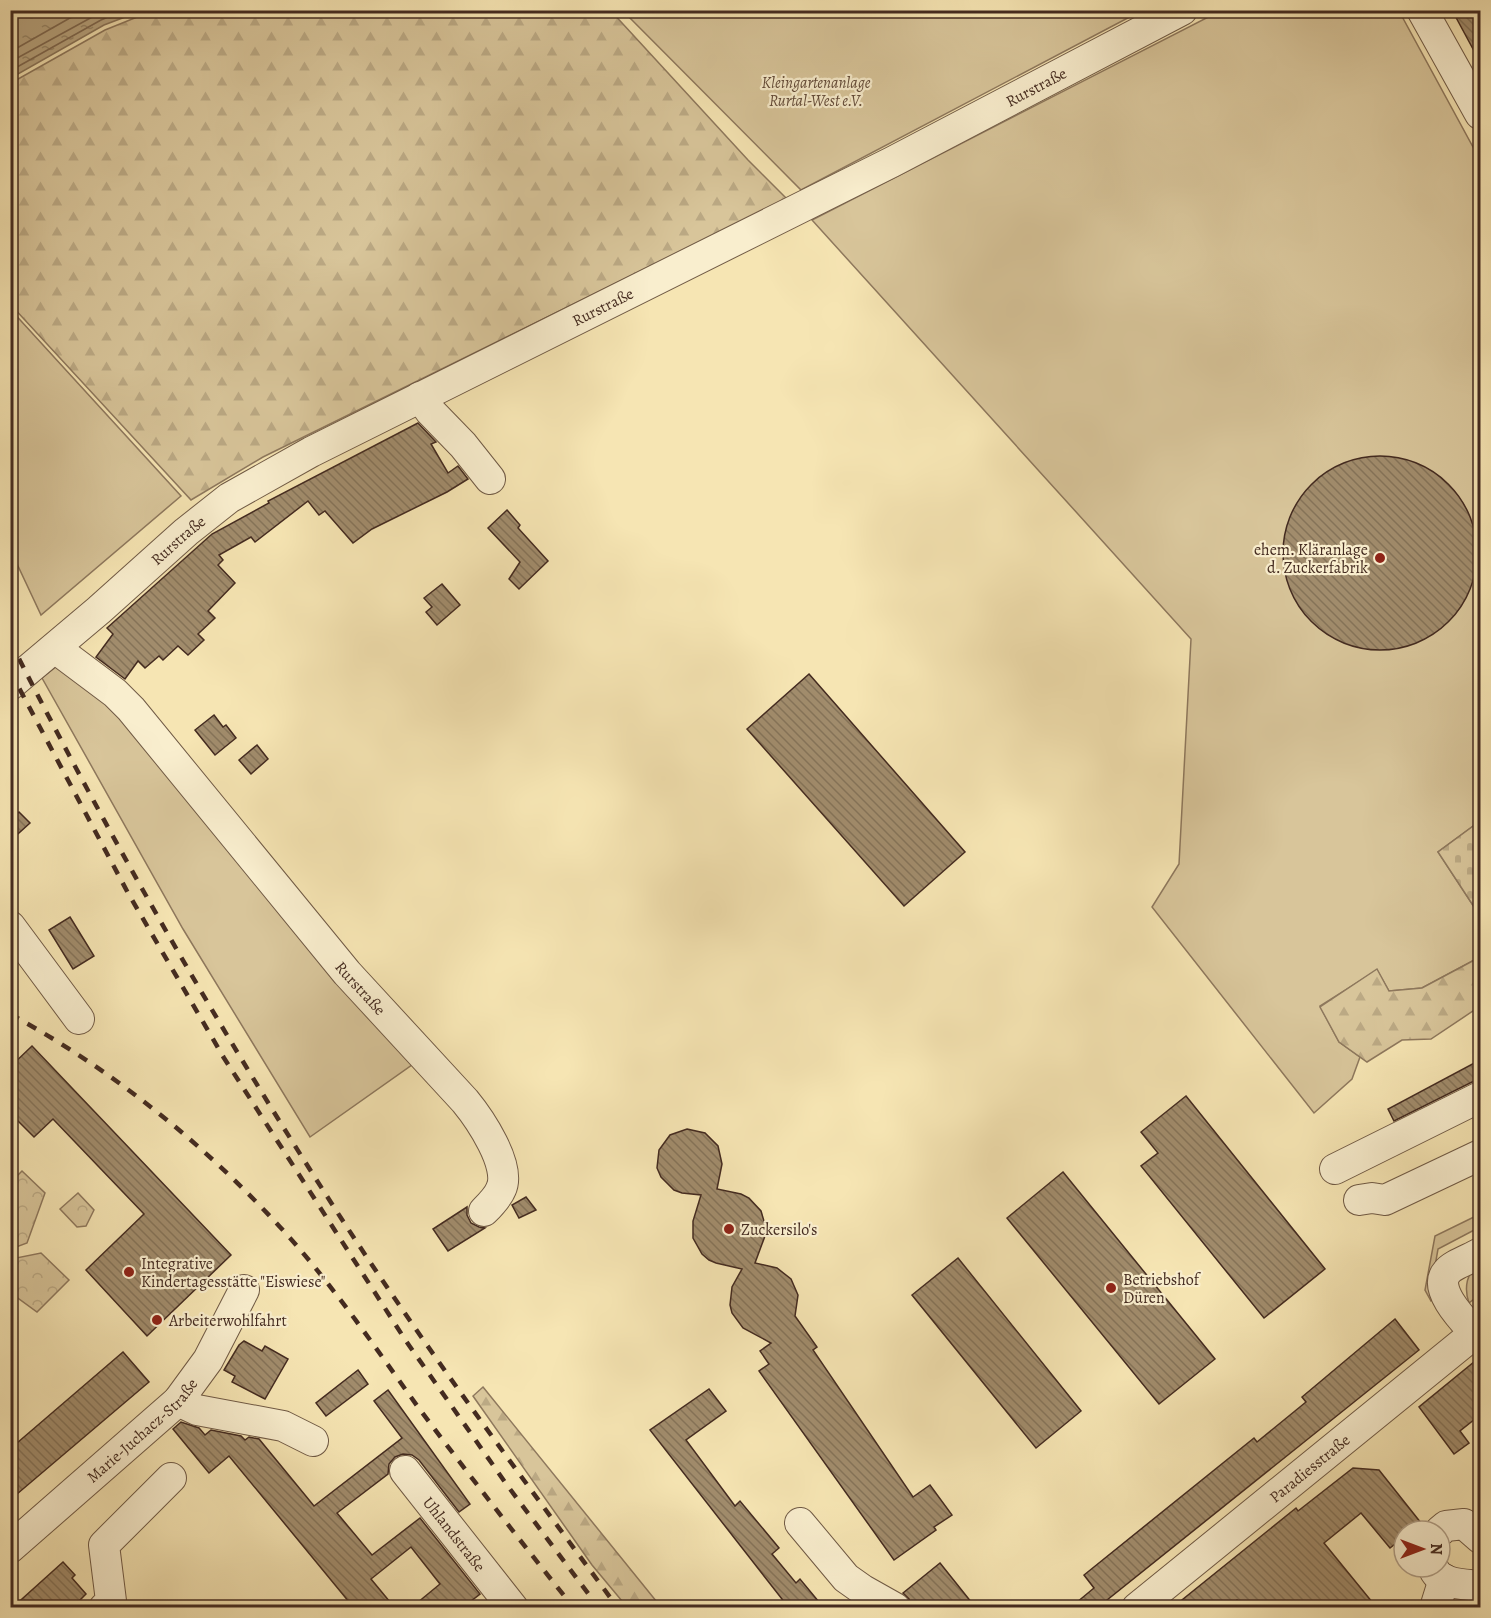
<svg xmlns="http://www.w3.org/2000/svg" width="1491" height="1618" font-family="Alegreya,serif">
  <style>
    .green { fill: #d8c59a; stroke: #8e785d; stroke-width: 1.5 }
    .forest { fill: url(#forest-firs); stroke: #8e785d; stroke-width: 1.5 }
    .cemetery { fill: url(#cemetery-stones); stroke: #8e785d; stroke-width: 1.5 }
    .park { fill: url(#park-crowns); stroke: #8e785d; stroke-width: 1.5 }
    .water { fill: url(#water-ripples); stroke: #8a755a; stroke-width: 1.5 }
    .lines { fill: none; stroke-linecap: round; stroke-linejoin: round }
    .shore { stroke: #7e6850; stroke-width: 1.5 }
    .building { fill: url(#building-back-hatch); stroke: #442b20; stroke-width: 1.5 }
    .minor-casing { stroke: #705a45; stroke-width: 32 }
    .minor { stroke: #f9eece; stroke-width: 30 }
    .rail { stroke: #442b20; stroke-width: 4.5; stroke-dasharray: 10 10; stroke-linecap: butt }
    .poi-dot { fill: #8f2418; stroke: #f9eece; stroke-width: 2 }
    .labels { text-anchor: middle; stroke-width: 4.5; stroke-linejoin: round; paint-order: stroke }
    .park-label { font-size: 16px; font-style: italic; fill: #624a38; stroke: #f9eece }
    .street-label { font-size: 16px; fill: #442b20; stroke: #f9eece }
    .poi-label { font-size: 16px; fill: #442b20; stroke: #f9eece; text-anchor: start }
  </style>
  <defs>
    <pattern id="forest-firs" width="22" height="20" patternUnits="userSpaceOnUse" patternTransform="scale(1.5)"><rect width="22" height="20" fill="#d8c59a"/><path d="M5 1l3.5 6h-7zM16 11l3.5 6h-7z" fill="#bba984"/></pattern>
    <pattern id="cemetery-stones" width="16" height="16" patternUnits="userSpaceOnUse" patternTransform="scale(1.5)"><rect width="16" height="16" fill="#d8c59a"/><path d="M2 7V4a2 2 0 0 1 4 0v3zM10 15v-3a2 2 0 0 1 4 0v3z" fill="#bba984"/></pattern>
    <pattern id="park-crowns" width="20" height="18" patternUnits="userSpaceOnUse" patternTransform="scale(1.5)"><rect width="20" height="18" fill="#d8c59a"/><path d="M2 6a3 3 0 1 1 6 0M12 15a3 3 0 1 1 6 0" fill="none" stroke="#bba984"/></pattern>
    <pattern id="water-ripples" width="26" height="14" patternUnits="userSpaceOnUse" patternTransform="scale(1.5)"><rect width="26" height="14" fill="#b9a681"/><path d="M2 4q2-2 4 0t4 0M15 11q2-2 4 0t4 0" fill="none" stroke="#988769"/></pattern>
    <pattern id="building-back-hatch" width="6" height="6" patternUnits="userSpaceOnUse" patternTransform="scale(1.5)"><rect width="6" height="6" fill="#a18c6c"/><path d="M-1 5l2 2M0 0l6 6M5-1l2 2" fill="none" stroke="#857358"/></pattern>
  </defs>
  <rect width="100%" height="100%" fill="#f6e5b3"/>
  <filter id="stains"><feTurbulence type="fractalNoise" baseFrequency=".00333" numOctaves="4"/><feColorMatrix values="0 0 0 0 .2 0 0 0 0 .09 0 0 0 0 .02 0 0 0 .5 -.17"/></filter>
  <radialGradient id="worn" r=".72"><stop offset=".6" stop-color="#630" stop-opacity="0"/><stop offset="1" stop-color="#630" stop-opacity=".3"/></radialGradient>
  <g class="green">
    <polygon points="623,11 1141,11 801,190"/>
    <polygon points="1220,11 1399,11 1480,160 1480,714 1477,729 1480,734 1480,821 1438,852 1480,916 1480,957 1422,988 1389,991 1377,970 1320,1006 1339,1042 1360,1057 1352,1079 1314,1113 1152,907 1179,864 1191,639 812,220"/>
    <polygon points="11,310 181,496 41,615 11,551"/>
    <polygon points="62,662 108,694 416,1062 310,1137 183,929 42,678"/>
    <polygon points="1480,1214 1480,1227 1438,1249 1431,1289 1436,1298 1431,1301 1425,1290 1435,1236"/>
    <path d="M1480,1264V1294L1469,1303C1464,1289 1466,1271 1480,1264Z"/>
  </g>
  <g class="forest">
    <polygon points="152,11 611,11 748,160 787,199 263,457 191,500 11,305 11,83 105,30"/>
    <polygon points="1480,957 1480,1009 1473,1011 1431,1039 1402,1040 1367,1062 1339,1042 1320,1007 1377,969 1389,991 1422,988"/>
    <polygon points="483,1387 661,1607 627,1607 592,1565 473,1396"/>
  </g>
  <polygon class="cemetery" points="1480,821 1480,916 1438,852"/>
  <g class="park">
    <polygon points="22,1171 45,1193 27,1243 11,1249 11,1182"/>
    <polygon points="78,1193 94,1210 86,1226 77,1227 60,1209"/>
    <polygon points="41,1253 69,1280 37,1312 11,1293 11,1259"/>
  </g>
  <polygon class="water" points="10,11 11,10 141,11 104,25 11,78"/>
  <g class="lines">
    <g class="shore">
      <polyline points="10,52 84,10"/>
      <polyline points="10,62 105,10"/>
      <polyline points="10,71 101,20 125,10"/>
    </g>
  </g>
  <g class="building">
    <polygon points="1452,10 1480,10 1480,62"/>
    <polygon points="418,423 436,442 431,444 448,473 458,466 468,479 447,492 372,529 353,543 325,511 319,515 308,501 255,542 251,537 219,555 223,560 218,565 235,583 208,611 215,618 198,634 204,640 188,655 178,646 163,660 159,656 145,668 138,661 125,679 96,657 113,634 107,628 212,534 269,503 268,501"/>
    <circle cx="1380" cy="553" r="97"/>
    <polygon points="507,510 520,525 518,528 548,561 519,589 509,579 520,562 488,528"/>
    <polygon points="442,584 460,605 437,625 426,612 432,607 424,598"/>
    <polygon points="809,674 965,852 904,906 747,729"/>
    <polygon points="214,715 223,727 226,725 236,738 215,755 195,730"/>
    <polygon points="257,745 268,759 251,774 239,760"/>
    <polygon points="19,812 30,823 10,841 10,820"/>
    <polygon points="70,917 94,956 73,969 49,930"/>
    <polygon points="32,1046 231,1255 147,1336 86,1270 144,1214 53,1119 34,1137 10,1113 10,1067"/>
    <polygon points="1480,1060 1480,1080 1472,1082 1394,1121 1388,1109"/>
    <polygon points="1186,1096 1325,1269 1264,1318 1141,1166 1158,1153 1141,1132"/>
    <polygon points="687,1129 705,1133 718,1146 722,1164 717,1189 741,1194 749,1198 761,1211 766,1228 765,1236 755,1263 777,1268 791,1279 798,1295 795,1316 817,1347 813,1350 913,1497 930,1485 952,1515 934,1527 936,1530 894,1560 759,1371 769,1364 760,1351 771,1343 743,1328 732,1313 730,1305 732,1287 742,1269 716,1263 709,1260 702,1254 693,1238 693,1221 701,1195 682,1193 674,1190 661,1177 657,1168 659,1150 670,1135"/>
    <polygon points="1063,1172 1215,1359 1159,1404 1007,1218"/>
    <polygon points="526,1197 536,1210 519,1218 512,1205"/>
    <polygon points="467,1207 467,1215 471,1223 479,1227 485,1228 448,1251 433,1229"/>
    <polygon points="958,1258 1081,1411 1036,1448 912,1295"/>
    <polygon points="1395,1319 1419,1350 1097,1608 1070,1608 1094,1588 1084,1575 1254,1438 1257,1442 1306,1402 1302,1397"/>
    <polygon points="244,1341 262,1351 265,1346 288,1359 265,1399 232,1382 235,1376 224,1370 239,1345"/>
    <polygon points="123,1352 149,1382 10,1500 10,1449"/>
    <polygon points="1480,1357 1480,1415 1460,1431 1469,1443 1454,1454 1419,1407"/>
    <polygon points="358,1370 368,1384 326,1416 316,1403"/>
    <polygon points="709,1389 726,1411 686,1440 735,1506 740,1501 779,1548 772,1554 796,1583 800,1579 824,1608 789,1608 650,1430"/>
    <polygon points="388,1390 470,1504 459,1512 419,1460 412,1455 403,1454 395,1457 389,1464 388,1474 337,1513 372,1555 420,1518 480,1594 462,1608 411,1608 440,1584 411,1547 371,1579 395,1608 354,1608 229,1456 209,1473 173,1429 181,1422 199,1428 205,1435 211,1430 241,1436 245,1440 249,1437 259,1439 314,1506 402,1438 374,1401"/>
    <polygon points="1353,1468 1379,1470 1421,1523 1411,1531 1404,1531 1404,1537 1390,1548 1361,1513 1324,1543 1377,1608 1244,1608 1237,1600 1227,1608 1172,1608 1296,1508 1298,1511"/>
    <polygon points="63,1562 75,1575 72,1578 86,1594 72,1608 12,1608"/>
    <polygon points="940,1563 976,1608 912,1608 909,1599 903,1593"/>
  </g>
  <g class="lines">
    <g class="minor-casing">
      <g id="minor">
        <polyline points="1422,10 1480,114"/>
        <polyline points="420,397 430,411 463,445 490,479"/>
        <path id="s1" d="M55,648L115,693L131,709L347,973L465,1101C479,1118 512,1166 501,1189C498,1197 490,1205 484,1211"/>
        <path id="s2" d="M10,685L99,610L186,532L229,498L311,452L892,162L1182,10"/>
        <polyline points="10,926 79,1019"/>
        <polyline points="1335,1169 1480,1097"/>
        <polyline points="1359,1200 1372,1198 1385,1200 1480,1155"/>
        <path d="M1475,1333C1464,1321 1432,1289 1447,1272C1452,1265 1472,1258 1480,1253"/>
        <polyline points="178,1401 197,1410 283,1426 313,1441"/>
        <path id="s3" d="M405,1471L513,1608"/>
        <polyline points="800,1523 846,1578 863,1590 895,1608"/>
        <polyline points="1440,1531 1446,1526 1464,1524 1480,1538"/>
        <path id="s4" d="M10,1548L178,1401L208,1360L244,1290"/>
        <path d="M1433,1567C1439,1585 1464,1584 1480,1586"/>
        <polyline points="104,1608 111,1601 104,1545 171,1478"/>
        <path id="s5" d="M1137,1608L1480,1329"/>
        <polyline points="1435,1608 1444,1579"/>
      </g>
    </g>
    <use href="#minor" class="minor"/>
    <g class="rail">
      <path d="M10,641C105,829 209,1012 323,1190C414,1333 517,1471 618,1608"/>
      <polyline points="10,671 128,893 224,1058 406,1341 507,1485 599,1608"/>
      <path d="M10,1014C111,1069 202,1142 280,1227C330,1281 375,1347 418,1407C469,1475 521,1542 574,1608"/>
    </g>
  </g>
  <g class="poi-dot">
    <circle cx="1380" cy="558" r="6"/>
    <circle cx="729" cy="1229" r="6"/>
    <circle cx="129" cy="1272" r="6"/>
    <circle cx="1111" cy="1288" r="6"/>
    <circle cx="157" cy="1320" r="6"/>
  </g>
  <g class="labels">
    <g class="park-label">
      <text x="816" y="88">Kleingartenanlage<tspan x="816" dy="18">Rurtal-West e.V.</tspan></text>
    </g>
    <g class="street-label">
      <text dy="6" stroke="none"><textPath href="#s2" startOffset="1194">Rurstraße</textPath></text>
      <text dy="6" stroke="none"><textPath href="#s2" startOffset="708">Rurstraße</textPath></text>
      <text dy="6" stroke="none"><textPath href="#s2" startOffset="222">Rurstraße</textPath></text>
      <text dy="6" stroke="none"><textPath href="#s1" startOffset="459">Rurstraße</textPath></text>
      <text dy="6" stroke="none"><textPath href="#s4" startOffset="177">Marie-Juchacz-Straße</textPath></text>
      <text dy="6" stroke="none"><textPath href="#s5" startOffset="222">Paradiesstraße</textPath></text>
      <text dy="6" stroke="none"><textPath href="#s3" startOffset="80">Uhlandstraße</textPath></text>
    </g>
    <g class="poi-label">
      <text x="1368" y="555" text-anchor="end">ehem. Kläranlage<tspan x="1368" dy="18">d. Zuckerfabrik</tspan></text>
      <text x="741" y="1235">Zuckersilo's</text>
      <text x="141" y="1269">Integrative<tspan x="141" dy="18">Kindertagesstätte "Eiswiese"</tspan></text>
      <text x="1123" y="1285">Betriebshof<tspan x="1123" dy="18">Düren</tspan></text>
      <text x="169" y="1326">Arbeiterwohlfahrt</text>
    </g>
  </g>
  <rect width="1491" height="1618" fill="none" stroke="#f6e5b3" stroke-width="36"/>
  <rect x="12" y="12" width="1467" height="1594" fill="none" stroke="#442b20" stroke-width="3"/>
  <rect x="18" y="18" width="1455" height="1582" fill="none" stroke="#442b20" stroke-width="1.5"/>
  <g transform="translate(1422 1549) rotate(90)"><circle r="28" fill="#f9eece" stroke="#b1a088" stroke-width="1.5"/>
  <path d="M0-4.5L10 22L0 15L-10 22Z" fill="#8f2418"/>
  <text y="-9" font-size="16" font-weight="bold" text-anchor="middle" fill="#442b20">N</text>
  </g>
  <rect width="100%" height="100%" filter="url(#stains)"/>
  <rect width="100%" height="100%" fill="url(#worn)"/>
</svg>
